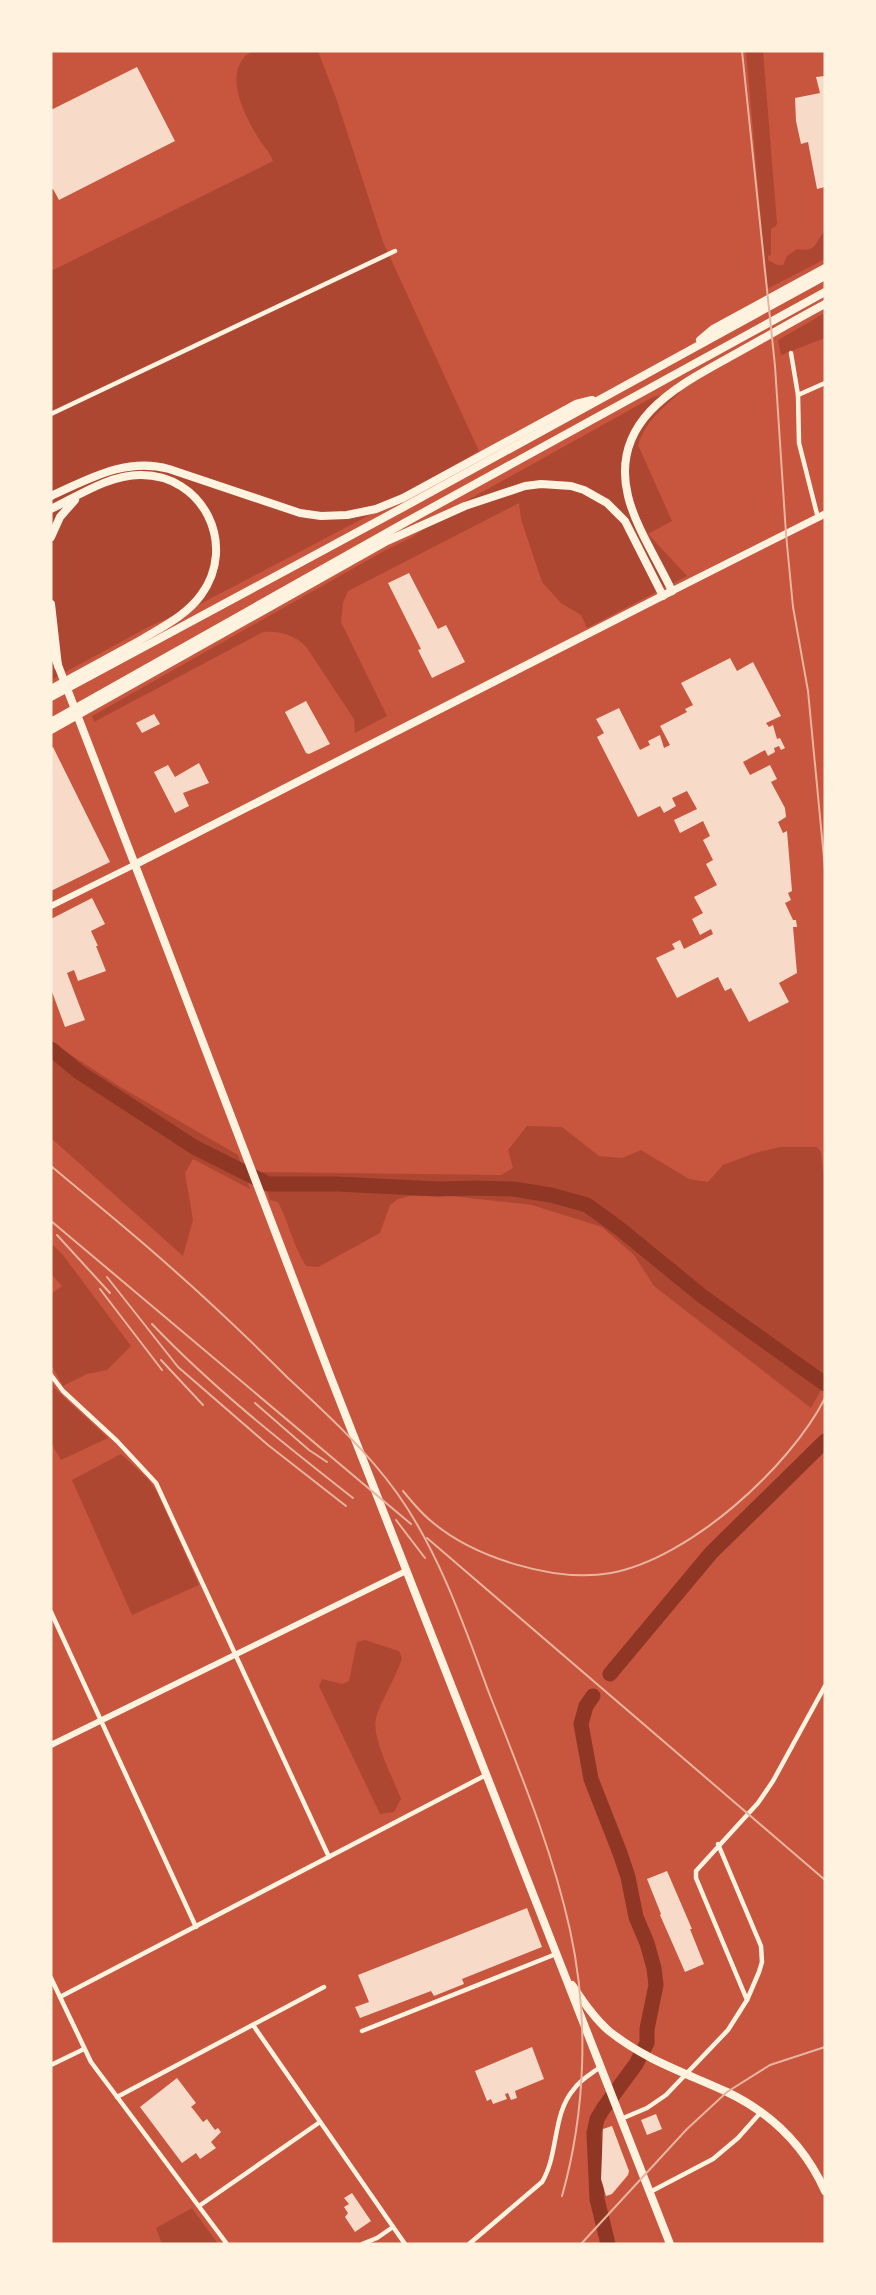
<svg xmlns="http://www.w3.org/2000/svg" width="876" height="2295" font-family="'IBM Plex Serif',serif">
  <style>
    .green { fill: #ae4732 }
    .lines { fill: none; stroke-linecap: round; stroke-linejoin: round }
    .river { stroke: #8f3625; stroke-width: 15 }
    .building { fill: #f7dbc8 }
    .minor { stroke: #fff3e0; stroke-width: 4.5 }
    .tertiary { stroke: #fff3e0; stroke-width: 6 }
    .secondary { stroke: #fff3e0; stroke-width: 7 }
    .primary { stroke: #fff3e0; stroke-width: 8 }
    .trunk { stroke: #fff3e0; stroke-width: 8 }
    .motorway { stroke: #fff3e0; stroke-width: 8 }
    .rail { stroke: #e9b49f; stroke-width: 2 }
  </style>
  <rect width="100%" height="100%" fill="#c8553d"/>
  <g class="green">
    <path d="M254,51H318L336,98L383,242L479,451L364,518L200,604L150,626L51,680V271L273,161C269,150 261,144 256,134C244,114 227,79 243,59C245,55 251,53 254,51Z"/>
    <path d="M746,51H763L777,223L776,226L771,229V255L768,256V260L777,265H783L787,256L797,249C818,252 813,244 825,231V259L767,289Z"/>
    <polygon points="825,313 825,338 781,355 778,340"/>
    <path d="M681,392C662,408 646,421 638,445L672,521L648,534L687,576L587,628L581,615L561,603L542,582L521,519L519,503L348,591L343,603L341,622L387,716L355,733L354,719L307,648C296,635 280,631 263,632L94,722L92,716L384,551L412,537L466,501L653,397Z"/>
    <polygon points="51,1042 122,1088 238,1155 250,1189 193,1159 185,1173 193,1220 183,1256 51,1138"/>
    <path d="M527,1126L562,1127L599,1156L622,1158L641,1150L689,1179L708,1182L723,1165L755,1153L780,1147H817L821,1152L825,1186V1383L811,1408L654,1286L634,1255L602,1227L532,1205L451,1196H410L398,1199L390,1205L380,1233L318,1267L306,1266C293,1246 289,1223 278,1202L270,1200L261,1172L501,1175L513,1168L508,1150Z"/>
    <polygon points="51,1243 63,1255 131,1346 107,1370 87,1374 63,1386 51,1364 51,1294 62,1286 51,1274"/>
    <polygon points="51,1382 55,1389 108,1438 61,1460 51,1443"/>
    <polygon points="121,1454 147,1478 157,1492 199,1585 132,1615 72,1480"/>
    <path d="M365,1640L399,1651L402,1658C396,1678 381,1700 376,1718C371,1737 394,1780 401,1799L394,1812L380,1814L319,1686L322,1679L342,1684L349,1681L357,1642Z"/>
    <polygon points="192,2208 218,2244 162,2244 156,2228"/>
  </g>
  <g class="lines">
    <g class="river">
      <polyline points="51,1049 79,1072 194,1147 268,1184 337,1184 438,1189 476,1188 513,1189 551,1195 587,1205 620,1229 702,1296 825,1384"/>
      <polyline points="610,1674 711,1553 825,1441"/>
      <polyline points="593,1696 586,1706 581,1724 591,1779 620,1853 628,1877 636,1917 647,1943 654,1968 656,1985 647,2029 647,2043 636,2064 603,2109 597,2119 594,2133 597,2199 608,2244"/>
    </g>
  </g>
  <g class="building">
    <polygon points="137,67 175,141 59,200 53,189 51,190 51,110"/>
    <polygon points="825,76 825,187 817,189 808,142 801,144 796,121 795,98 820,93 816,77"/>
    <polygon points="409,573 438,629 446,625 465,662 432,678 418,650 421,649 388,583"/>
    <polygon points="730,658 737,671 753,662 781,716 766,723 769,727 773,725 777,739 780,738 785,748 781,750 779,746 774,748 775,752 768,756 765,750 743,762 750,775 770,765 777,779 771,782 785,808 786,817 778,822 783,833 787,831 792,891 788,893 791,900 785,903 793,920 796,920 797,927 793,927 797,973 779,983 789,1002 749,1022 731,988 725,991 718,977 677,998 656,958 675,949 672,944 680,940 684,949 713,934 711,929 700,935 692,919 703,913 694,897 717,885 706,864 713,860 703,840 710,836 703,821 680,833 674,820 697,809 687,791 672,798 676,806 664,813 660,806 638,817 597,737 604,733 596,719 619,708 640,750 650,745 648,741 660,735 664,748 670,745 660,726 687,712 685,709 693,705 681,683"/>
    <polygon points="306,701 330,744 309,754 306,753 285,712"/>
    <polygon points="154,714 160,724 142,733 136,723"/>
    <polygon points="53,747 110,862 51,891 51,748"/>
    <polygon points="199,763 209,783 183,793 189,806 175,813 154,772 168,765 175,777"/>
    <polygon points="92,898 105,924 91,931 98,946 96,946 106,971 78,981 74,970 67,973 85,1020 65,1027 51,989 51,919"/>
    <polygon points="667,1871 692,1929 690,1929 704,1964 685,1972 660,1915 661,1914 647,1879"/>
    <polygon points="527,1908 542,1947 462,1979 464,1984 434,1996 431,1991 360,2018 355,2007 369,2002 358,1975"/>
    <polygon points="532,2047 544,2079 515,2091 517,2098 511,2100 508,2093 505,2094 507,2099 493,2104 491,2099 487,2101 475,2071"/>
    <polygon points="177,2078 196,2103 191,2107 193,2109 203,2122 207,2119 215,2130 218,2128 221,2132 211,2142 216,2148 200,2159 196,2153 182,2163 140,2107"/>
    <polygon points="656,2114 662,2129 647,2135 641,2120"/>
    <polygon points="612,2126 629,2171 628,2175 612,2194 606,2196 601,2179 603,2129"/>
    <polygon points="352,2193 371,2221 355,2232 345,2217 348,2213 344,2207 349,2204 344,2198"/>
  </g>
  <g class="lines">
    <g class="minor">
      <polyline points="791,353 798,395 799,443 818,518"/>
      <polyline points="798,395 825,383"/>
      <polyline points="51,414 395,251"/>
      <polyline points="51,1375 63,1391 117,1441 156,1483 329,1857"/>
      <polyline points="51,1612 196,1927"/>
      <polyline points="51,1978 91,2062 227,2244"/>
      <polyline points="60,1997 486,1775"/>
      <polyline points="747,2000 696,1878 696,1871 758,1803 773,1781 825,1686"/>
      <polyline points="253,2025 405,2244"/>
      <polyline points="362,2031 556,1954"/>
      <polyline points="51,2065 84,2049"/>
      <polyline points="117,2097 324,1987"/>
      <polyline points="621,2119 647,2108 666,2095 728,2030 747,2000 759,1972 762,1962 761,1946 718,1844"/>
      <polyline points="650,2192 713,2159 738,2138 761,2112"/>
      <polyline points="199,2206 320,2122"/>
      <polyline points="362,2244 377,2238 393,2227"/>
      <path d="M469,2244L542,2182C559,2154 552,2114 574,2089C580,2080 591,2074 599,2068"/>
    </g>
    <g class="tertiary">
      <polyline points="51,906 136,864"/>
      <polyline points="51,1745 406,1571"/>
    </g>
    <polyline class="secondary" points="672,591 825,514"/>
    <polyline class="primary" points="136,864 672,591"/>
    <g class="trunk">
      <path d="M51,647C146,890 237,1135 331,1378C442,1668 557,1956 670,2244"/>
      <path d="M572,1985C583,2001 594,2018 609,2031C645,2060 686,2073 727,2092C771,2113 805,2147 825,2191"/>
    </g>
    <g class="motorway">
      <polyline points="700,340 713,329 825,268"/>
      <path d="M51,496C89,479 126,457 169,469L300,513L321,516L347,515L376,509L403,498L576,404L592,400"/>
      <path d="M51,509C78,496 109,475 140,475C203,474 238,545 201,595C186,616 160,628 139,641C110,657 80,673 51,689"/>
      <polyline points="51,537 60,517 75,500"/>
      <path d="M672,591C659,563 635,526 628,496C609,418 681,384 737,353C766,337 795,320 825,304"/>
      <polyline points="51,604 58,666"/>
      <polyline points="51,697 402,508 825,276"/>
      <polyline points="51,722 406,522 825,292"/>
      <polyline points="51,730 387,541 465,506 525,486 541,484 571,486 584,490 607,503 625,521 663,596"/>
    </g>
    <g class="rail">
      <polyline points="742,51 775,366 786,534 793,607 808,691 825,869"/>
      <path d="M51,1166C90,1199 130,1231 168,1265C209,1301 249,1339 288,1378C327,1414 366,1450 397,1493C439,1552 464,1625 489,1693C519,1770 552,1848 570,1930C589,2016 586,2111 562,2196"/>
      <polyline points="51,1221 411,1524"/>
      <polyline points="57,1235 110,1293"/>
      <polyline points="107,1277 178,1367 268,1445 346,1506"/>
      <polyline points="100,1289 162,1370"/>
      <path d="M152,1324C213,1388 283,1443 353,1498"/>
      <polyline points="161,1360 203,1405"/>
      <polyline points="255,1403 309,1450 327,1462"/>
      <path d="M403,1491C412,1502 421,1513 431,1521C474,1558 556,1583 611,1573C689,1559 790,1467 825,1398"/>
      <polyline points="396,1520 425,1558"/>
      <polyline points="427,1538 825,1880"/>
      <polyline points="581,2244 687,2129 727,2092 770,2065 825,2047"/>
    </g>
  </g>
  <rect width="876" height="2295" fill="none" stroke="#fff3e0" stroke-width="105"/>
</svg>
